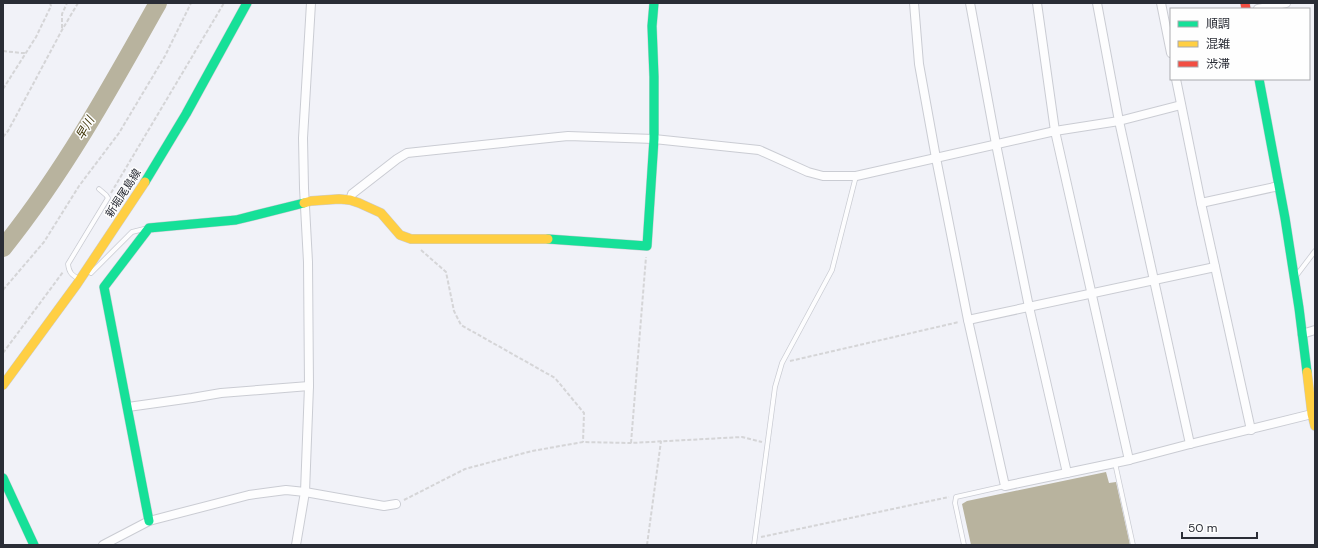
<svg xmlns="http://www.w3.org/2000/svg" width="1318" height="548" font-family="'DM Sans','Noto Sans JP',sans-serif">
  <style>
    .water { fill: #b8b39e }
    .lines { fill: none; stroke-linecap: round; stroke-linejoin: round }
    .river { stroke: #b8b39e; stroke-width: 18 }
    .lane-casing { stroke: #caccd3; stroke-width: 5.5 }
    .street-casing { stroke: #caccd3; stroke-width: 10 }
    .fast-casing { stroke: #caccd3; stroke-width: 10 }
    .slow-casing { stroke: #caccd3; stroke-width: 10 }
    .jam-casing { stroke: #caccd3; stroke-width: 10 }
    .path { stroke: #d5d5d7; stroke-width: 2; stroke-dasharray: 4 2; stroke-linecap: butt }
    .lane { stroke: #fdfdfe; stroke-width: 4 }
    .street { stroke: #fdfdfe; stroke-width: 8 }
    .fast { stroke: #16e098; stroke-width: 9 }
    .slow { stroke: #ffcf43; stroke-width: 9 }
    .jam { stroke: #f24e42; stroke-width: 9 }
    .labels { text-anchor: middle; stroke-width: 3; stroke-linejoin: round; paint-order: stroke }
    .street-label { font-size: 11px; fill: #2a2d36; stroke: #fefefe }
    .water-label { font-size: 12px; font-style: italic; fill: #413709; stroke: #fefefe }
  </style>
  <rect width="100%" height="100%" fill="#f1f2f8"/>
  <polygon class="water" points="1106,472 1109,483 1116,482 1130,545 971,545 962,504 967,501"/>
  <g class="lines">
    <path class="river" d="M3,248C64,172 111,87 158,3"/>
    <g class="lane-casing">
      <g id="lane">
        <polyline points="91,273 132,232 144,229"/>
        <polyline points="1296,276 1315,251"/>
        <path d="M79,279C72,275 69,273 68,264L108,198L106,195L99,189"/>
        <polyline points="1115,463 1133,545"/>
        <polyline points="754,545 775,387 782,363 832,270 856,176"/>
        <polyline points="964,545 955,503 956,497 1005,486"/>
      </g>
    </g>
    <g class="street-casing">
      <g id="street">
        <polyline points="914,3 919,64 936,158 968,320 1005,486 1129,460 1190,444 1312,414"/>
        <polyline points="970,3 996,144 1029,307 1067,473"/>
        <polyline points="1037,3 1055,131 1129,460"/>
        <polyline points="1097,3 1119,121 1190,444"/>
        <polyline points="1161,3 1171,53"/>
        <polyline points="1258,9 1286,3"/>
        <polyline points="1176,79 1201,203 1251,430"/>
        <polyline points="350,200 352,194 397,159 407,153 568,136 654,139 759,150 808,172 823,176 856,176 1055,131 1119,121 1181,105"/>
        <polyline points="1201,203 1279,186"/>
        <polyline points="968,320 1215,267"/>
        <polyline points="1302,334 1315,330"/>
        <polyline points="128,407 192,398 221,393 309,386"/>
        <polyline points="103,545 149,521 249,495 286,490 305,492 384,506 396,504"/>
        <polyline points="296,545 305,492 309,386 308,262 304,188 303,138 311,3"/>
      </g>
    </g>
    <g class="fast-casing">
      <g id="fast">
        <polyline points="1259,79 1285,218 1299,308 1307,372"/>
        <polyline points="145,182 186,114 247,3"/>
        <polyline points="548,239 647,246 654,139 654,77 652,26 654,3"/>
        <polyline points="3,478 34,545"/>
        <polyline points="149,521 104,287 149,228 236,220 304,203"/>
      </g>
    </g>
    <g class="slow-casing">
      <g id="slow">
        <polyline points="304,203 311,201 339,199 350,200 359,203 381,213 400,235 411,239 548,239"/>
        <polyline points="1307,372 1312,414 1315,426"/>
        <polyline points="3,385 77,284 145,182"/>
      </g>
    </g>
    <g class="jam-casing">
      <polyline id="jam" points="1245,3 1246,9"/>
    </g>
    <g class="path">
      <polyline points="62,28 62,14 67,3"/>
      <polyline points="3,51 21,53 26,53"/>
      <polyline points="3,89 36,37 51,6 50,3"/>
      <polyline points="3,137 8,131 62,30 78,3"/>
      <polyline points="111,193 224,3"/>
      <polyline points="421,250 446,272 454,311 461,325 555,378 584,413 583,442"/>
      <polyline points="3,290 44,242 79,186 119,133 165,56 191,3"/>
      <polyline points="3,353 63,272"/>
      <polyline points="790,361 959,322"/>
      <polyline points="631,443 646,257"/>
      <polyline points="404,500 465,469 532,451 583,442 631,443 742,437 762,442"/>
      <polyline points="761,537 949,497"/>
      <polyline points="647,545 661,441"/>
    </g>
    <use href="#lane" class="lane"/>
    <use href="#street" class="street"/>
    <use href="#fast" class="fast"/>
    <use href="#slow" class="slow"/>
    <use href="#jam" class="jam"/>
  </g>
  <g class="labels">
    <g class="street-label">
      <text transform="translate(123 193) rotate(-57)" y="4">新堀尾島線</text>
    </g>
    <g class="water-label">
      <text transform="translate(85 128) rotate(-60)" y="4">早川</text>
    </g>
  </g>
  <rect width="1318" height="548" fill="none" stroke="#2a2d36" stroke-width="8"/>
  <rect x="1170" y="8" width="140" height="72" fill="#fefefe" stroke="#a9aaae"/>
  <rect x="1178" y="21" width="20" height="6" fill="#16e098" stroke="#a9aaae"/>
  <text x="1206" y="28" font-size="12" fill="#2a2d36">順調</text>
  <rect x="1178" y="41" width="20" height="6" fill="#ffcf43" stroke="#a9aaae"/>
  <text x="1206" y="48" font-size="12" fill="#2a2d36">混雑</text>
  <rect x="1178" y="61" width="20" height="6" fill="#f24e42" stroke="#a9aaae"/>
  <text x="1206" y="68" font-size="12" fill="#2a2d36">渋滞</text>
  <path d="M1182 532v6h75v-6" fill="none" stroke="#2a2d36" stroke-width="2"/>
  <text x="1188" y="532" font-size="12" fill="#2a2d36" stroke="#fefefe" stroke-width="3" paint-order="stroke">50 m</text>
</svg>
